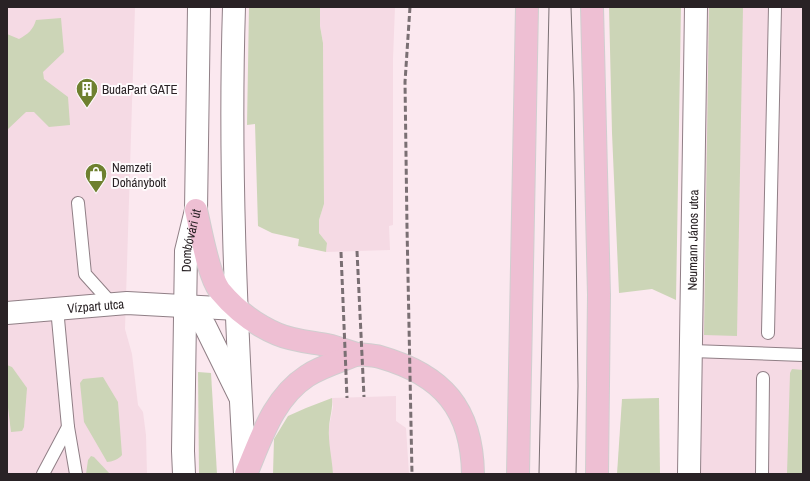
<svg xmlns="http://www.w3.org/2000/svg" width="810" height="481" font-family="'Archivo Narrow',sans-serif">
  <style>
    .built { fill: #f5dae4 }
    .green { fill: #ccd5b7 }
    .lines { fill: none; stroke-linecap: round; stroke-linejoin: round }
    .service-casing { stroke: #907f86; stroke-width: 14 }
    .minor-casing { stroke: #907f86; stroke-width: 24 }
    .secondary-casing { stroke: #907f86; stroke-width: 24 }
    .primary-casing { stroke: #d0cecf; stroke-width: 24 }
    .service { stroke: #fff; stroke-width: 12 }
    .minor { stroke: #fff; stroke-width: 22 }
    .secondary { stroke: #fff; stroke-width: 22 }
    .primary { stroke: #eebfd3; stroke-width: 22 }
    .tram { stroke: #7a6f73; stroke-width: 1 }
    .rail { stroke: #7a6f73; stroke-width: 3; stroke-dasharray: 6 3; stroke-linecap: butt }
    .labels { text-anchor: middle; stroke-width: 4; stroke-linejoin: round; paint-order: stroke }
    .poi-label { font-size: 13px; fill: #292225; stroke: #fefafc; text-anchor: start }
    .street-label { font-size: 13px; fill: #292225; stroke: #fefafc }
  </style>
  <rect width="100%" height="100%" fill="#fbe8ef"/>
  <g class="built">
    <polygon points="7,7 135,7 125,329 132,354 138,405 143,412 146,435 147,474 7,474"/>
    <polygon points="320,7 395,7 393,59 393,225 389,226 390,250 326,252 327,243 319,233 319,220 324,204 323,43 320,26"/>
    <polygon points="701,7 803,7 803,474 693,474"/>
    <polygon points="396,396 396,421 406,428 409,474 333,474 329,447 329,427 333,407 332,398"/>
  </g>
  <g class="green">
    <polygon points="249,7 320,7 320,26 323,43 324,204 319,220 319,233 327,243 326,252 298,246 299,239 272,233 258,226 255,124 247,125"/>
    <polygon points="609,7 681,7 676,300 652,289 619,293 612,133"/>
    <polygon points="709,7 743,7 737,336 704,335"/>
    <path d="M61,18L64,52L43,72L44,79L68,97L70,125L49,127L34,112H26L7,130V34L19,39C28,34 33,30 36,20Z"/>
    <polygon points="7,365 12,367 27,388 24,427 22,431 11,432 7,399"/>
    <polygon points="792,369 803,370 803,474 787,474 790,373"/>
    <polygon points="198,372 211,373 217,474 199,474"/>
    <path d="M103,377L118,402L122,455C119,459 112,462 107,462L106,460L84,422L80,383L83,379Z"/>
    <path d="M332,398C333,408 330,416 329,427C328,443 332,458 333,474H273L274,439L288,416L306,408Z"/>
    <polygon points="659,398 660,474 617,474 622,399"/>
    <polygon points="91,456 94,457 110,474 86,474 88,460"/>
  </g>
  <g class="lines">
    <g class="service-casing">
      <g id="service">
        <polyline points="78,203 85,274 112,304"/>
        <polyline points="57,308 68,427 76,474"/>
        <polyline points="768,333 775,7"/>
        <polyline points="692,351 803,355"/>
        <polyline points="43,474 68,427"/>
        <polyline points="762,474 763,378"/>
      </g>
    </g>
    <g class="minor-casing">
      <g id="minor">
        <polyline points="185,305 205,326 240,397"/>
        <path id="s1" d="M7,313L127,303L237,309"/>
        <path id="s2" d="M689,474L696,7"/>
      </g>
    </g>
    <g class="secondary-casing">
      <g id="secondary">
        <path d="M234,7C229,163 236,319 245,474"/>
        <path id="s3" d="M184,474L183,451L186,251L196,210L199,7"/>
      </g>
    </g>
    <g class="primary-casing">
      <g id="primary">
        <polyline points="592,7 599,295 597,474"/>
        <path d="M196,210C201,231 208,275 220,291C235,309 256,325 277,334C293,341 311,342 327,345C337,347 347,351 356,354C364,355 373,355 380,357C443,375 472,409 473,474"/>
        <path d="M246,474C261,439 273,398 307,376C322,366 341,361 358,354"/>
        <polyline points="518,474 527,7"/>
      </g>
    </g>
    <use href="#service" class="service"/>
    <use href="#minor" class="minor"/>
    <use href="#secondary" class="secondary"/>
    <use href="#primary" class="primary"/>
    <g class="tram">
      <polyline points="571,7 574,93 578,386 576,474"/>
      <polyline points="539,474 549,7"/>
    </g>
    <g class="rail">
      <polyline points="410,7 405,82 407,227 412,474"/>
      <polyline points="357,251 364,397"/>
      <polyline points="341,252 347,398"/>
    </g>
  </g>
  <defs>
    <g id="building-pin" transform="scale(1.15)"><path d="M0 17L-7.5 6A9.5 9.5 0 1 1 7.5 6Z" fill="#6e802f" stroke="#fefafc"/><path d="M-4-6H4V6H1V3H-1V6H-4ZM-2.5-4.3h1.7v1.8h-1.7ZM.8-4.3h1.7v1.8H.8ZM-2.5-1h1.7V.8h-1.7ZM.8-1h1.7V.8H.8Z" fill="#fff"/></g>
    <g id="shop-pin" transform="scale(1.15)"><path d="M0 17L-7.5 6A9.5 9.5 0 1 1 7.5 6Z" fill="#6e802f" stroke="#fefafc"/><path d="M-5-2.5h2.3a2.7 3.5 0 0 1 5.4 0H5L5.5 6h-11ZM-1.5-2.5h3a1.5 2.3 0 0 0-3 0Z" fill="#fff"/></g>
  </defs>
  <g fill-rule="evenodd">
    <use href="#building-pin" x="87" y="89"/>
    <use href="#shop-pin" x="96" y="174"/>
  </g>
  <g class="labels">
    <g class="poi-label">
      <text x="102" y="94">BudaPart GATE</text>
      <text x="112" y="172">Nemzeti<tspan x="112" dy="15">Dohánybolt</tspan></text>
    </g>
    <g class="street-label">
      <text dy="5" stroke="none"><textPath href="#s3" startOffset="234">Dombóvári út</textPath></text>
      <text dy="5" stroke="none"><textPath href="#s2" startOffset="234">Neumann János utca</textPath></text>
      <text dy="5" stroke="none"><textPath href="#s1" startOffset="89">Vízpart utca</textPath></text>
    </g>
  </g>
  <rect width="810" height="481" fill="none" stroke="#292225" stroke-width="16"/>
</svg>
